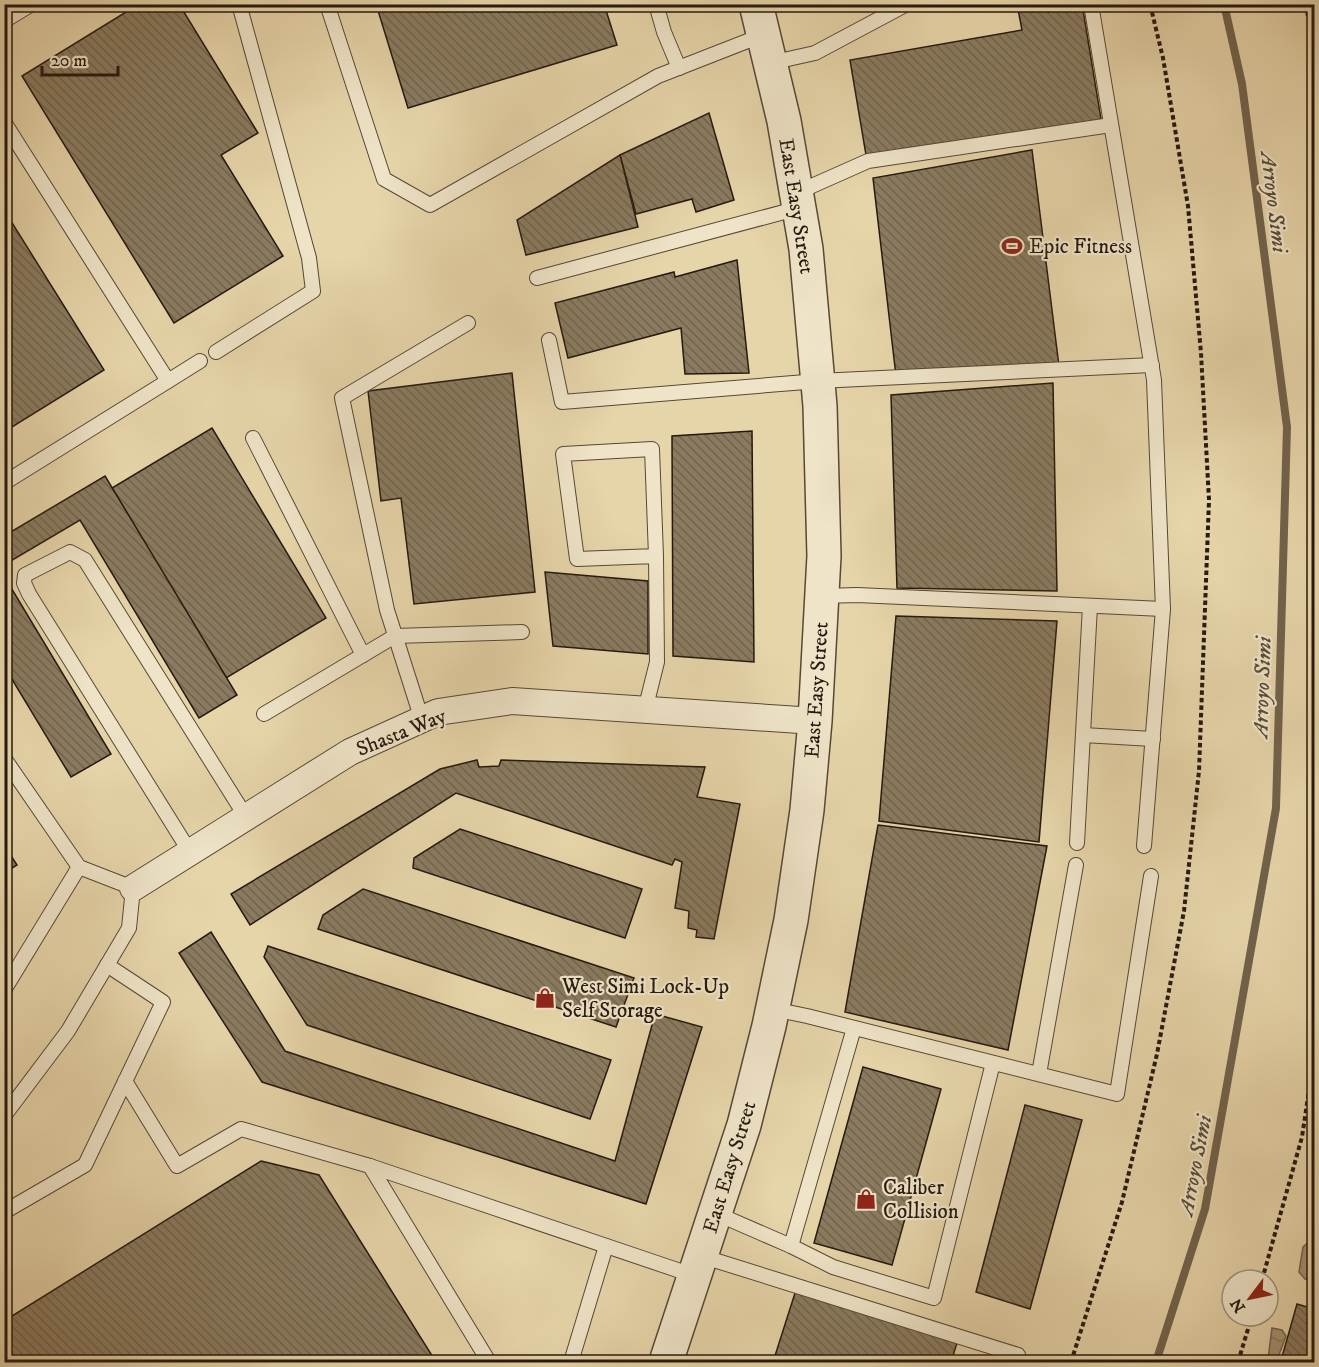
<svg xmlns="http://www.w3.org/2000/svg" width="1319" height="1367" font-family="'IM FELL DW Pica',serif">
  <style>
    .water { fill: url(#water-ripples); stroke: #72634d; stroke-width: 1.5 }
    .lines { fill: none; stroke-linecap: round; stroke-linejoin: round }
    .stream { stroke: #72634d; stroke-width: 8 }
    .building { fill: url(#building-back-hatch); stroke: #251910; stroke-width: 1.5 }
    .service-casing { stroke: #564836; stroke-width: 16 }
    .minor-casing { stroke: #564836; stroke-width: 28 }
    .tertiary-casing { stroke: #564836; stroke-width: 36 }
    .path { stroke: #251910; stroke-width: 4; stroke-dasharray: 4.5 3; stroke-linecap: butt }
    .service { stroke: #efe4c8; stroke-width: 14 }
    .minor { stroke: #efe4c8; stroke-width: 26 }
    .tertiary { stroke: #efe4c8; stroke-width: 33 }
    .labels { text-anchor: middle; stroke-width: 4.5; stroke-linejoin: round; paint-order: stroke }
    .street-label { font-size: 21px; fill: #251910; stroke: #efe4c8 }
    .poi-label { font-size: 21px; fill: #251910; stroke: #efe4c8; text-anchor: start }
    .water-label { font-size: 22px; font-style: italic; fill: #584b39; stroke: #efe4c8 }
  </style>
  <defs>
    <pattern id="water-ripples" width="26" height="14" patternUnits="userSpaceOnUse" patternTransform="scale(1.5)"><rect width="26" height="14" fill="#a59576"/><path d="M2 4q2-2 4 0t4 0M15 11q2-2 4 0t4 0" fill="none" stroke="#86795f"/></pattern>
    <pattern id="building-back-hatch" width="6" height="6" patternUnits="userSpaceOnUse" patternTransform="scale(1.5)"><rect width="6" height="6" fill="#8a7b60"/><path d="M-1 5l2 2M0 0l6 6M5-1l2 2" fill="none" stroke="#71644e"/></pattern>
  </defs>
  <rect width="100%" height="100%" fill="#e7d5aa"/>
  <filter id="stains"><feTurbulence type="fractalNoise" baseFrequency=".00333" numOctaves="4"/><feColorMatrix values="0 0 0 0 .2 0 0 0 0 .09 0 0 0 0 .02 0 0 0 .5 -.17"/></filter>
  <radialGradient id="worn" r=".72"><stop offset=".6" stop-color="#630" stop-opacity="0"/><stop offset="1" stop-color="#630" stop-opacity=".3"/></radialGradient>
  <g class="water">
    <polygon points="1311,1240 1314,1241 1314,1277 1310,1280 1305,1279 1299,1272 1303,1247"/>
    <polygon points="1272,1328 1282,1330 1286,1336 1277,1360 1268,1359"/>
  </g>
  <g class="lines">
    <polyline class="stream" points="1156,1362 1205,1209 1276,808 1287,427 1242,84 1224,4"/>
  </g>
  <g class="building">
    <polygon points="139,4 179,4 258,133 221,155 283,256 174,323 22,76"/>
    <polygon points="376,4 604,4 617,45 408,108"/>
    <polygon points="1017,4 1082,4 1102,125 867,161 850,60 1022,30"/>
    <polygon points="709,113 734,200 696,212 692,199 636,214 620,155"/>
    <polygon points="1032,150 1059,366 896,376 873,178"/>
    <polygon points="620,155 638,227 526,255 517,220"/>
    <polygon points="4,210 104,370 4,432"/>
    <polygon points="737,260 749,373 685,374 681,328 568,358 555,303 674,272 675,277"/>
    <polygon points="512,373 535,592 414,604 401,498 381,501 368,391"/>
    <polygon points="1053,383 1057,591 897,588 891,395"/>
    <polygon points="212,428 326,618 226,678 112,488"/>
    <polygon points="752,431 754,662 673,656 672,436"/>
    <polygon points="105,476 237,695 199,718 80,520 4,565 4,536"/>
    <polygon points="545,572 648,581 648,654 553,646"/>
    <polygon points="4,576 111,754 71,777 4,666"/>
    <polygon points="896,616 1057,621 1039,842 879,821"/>
    <polygon points="477,760 479,767 499,766 501,760 705,767 697,797 740,804 714,939 696,937 697,930 688,928 689,911 675,908 682,862 675,859 672,865 456,793 250,925 231,894 440,769"/>
    <polygon points="878,825 1047,846 1008,1050 845,1012"/>
    <polygon points="460,829 642,889 625,938 413,868 414,858"/>
    <polygon points="4,845 17,865 4,873"/>
    <polygon points="363,889 634,978 616,1027 318,929 323,915"/>
    <polygon points="211,932 285,1051 615,1161 655,1014 702,1027 646,1204 262,1082 179,953"/>
    <polygon points="268,946 611,1060 590,1119 307,1025 264,957"/>
    <polygon points="863,1067 941,1089 892,1265 814,1243"/>
    <polygon points="1025,1105 1082,1120 1030,1309 976,1292"/>
    <polygon points="261,1161 319,1175 436,1362 4,1362 4,1321"/>
    <polygon points="796,1290 957,1343 951,1362 773,1362"/>
    <polygon points="1297,1304 1314,1309 1314,1362 1300,1362 1282,1357"/>
  </g>
  <g class="lines">
    <g class="service-casing">
      <g id="service">
        <polyline points="327,4 384,179 430,205 658,76 763,35"/>
        <polyline points="656,4 664,32 679,68"/>
        <polyline points="1091,4 1154,380 1163,609 1144,846"/>
        <polyline points="4,21 32,4"/>
        <polyline points="770,63 815,53 907,4"/>
        <polyline points="4,122 168,381 4,483"/>
        <polyline points="796,193 868,161 1111,125"/>
        <polyline points="537,278 799,208"/>
        <polyline points="549,340 562,402 818,381 1152,365"/>
        <polyline points="216,352 313,291 309,258 239,4"/>
        <polyline points="168,381 200,361"/>
        <polyline points="253,438 363,655"/>
        <polyline points="822,596 857,595 1163,609"/>
        <polyline points="645,710 657,662 656,556 652,449 563,454 577,559 656,556"/>
        <polyline points="264,714 395,636 522,632"/>
        <polyline points="422,720 387,610 342,398 468,323"/>
        <polyline points="1083,735 1153,739"/>
        <polyline points="4,758 79,867 133,888 129,928 68,1031 4,1116"/>
        <polyline points="1077,843 1090,606"/>
        <polyline points="190,852 29,594 24,583 25,575 70,552 85,560 246,817"/>
        <polyline points="4,990 79,867"/>
        <polyline points="773,1009 807,1016 1117,1094 1151,876"/>
        <polyline points="1039,1074 1076,865"/>
        <polyline points="125,1081 177,1166 241,1129 370,1166"/>
        <polyline points="4,1212 85,1165 163,1002 107,965"/>
        <polyline points="715,1213 791,1246 833,1267 934,1298 993,1063"/>
        <polyline points="791,1246 854,1028"/>
        <polyline points="701,1256 1018,1355 1016,1362"/>
        <polyline points="489,1362 370,1166 695,1276"/>
        <polyline points="571,1362 606,1246"/>
      </g>
    </g>
    <g class="minor-casing">
      <polyline id="minor" points="133,888 350,752 438,712 512,701 815,721"/>
    </g>
    <g class="tertiary-casing">
      <polyline id="tertiary" points="666,1362 744,1125 769,1026 791,920 807,810 815,721 824,556 820,406 806,249 784,121 756,4"/>
    </g>
    <g class="path">
      <polyline points="1306,4 1314,55"/>
      <polyline points="1262,1280 1302,1137 1314,1057"/>
      <polyline points="1071,1362 1122,1202 1157,1054 1184,911 1199,771 1209,500 1201,353 1188,206 1163,58 1150,4"/>
      <polyline points="1238,1362 1252,1316"/>
    </g>
    <use href="#service" class="service"/>
    <use href="#minor" class="minor"/>
    <use href="#tertiary" class="tertiary"/>
  </g>
  <defs>
    <g id="stadium-bare" transform="scale(1.62)"><path d="M0-5a6.5 5 0 1 0 0 10a6.5 5 0 1 0 0-10ZM-3.5-1.8h7v3.6h-7Z" fill="#8f2418" stroke="#efe4c8" stroke-width="2.5" paint-order="stroke"/></g>
    <g id="shop-bare" transform="scale(1.62)"><path d="M-5-2.5h2.3a2.7 3.5 0 0 1 5.4 0H5L5.5 6h-11ZM-1.5-2.5h3a1.5 2.3 0 0 0-3 0Z" fill="#8f2418" stroke="#efe4c8" stroke-width="2.5" paint-order="stroke"/></g>
  </defs>
  <g fill-rule="evenodd">
    <use href="#stadium-bare" x="1012" y="246"/>
    <use href="#shop-bare" x="545" y="998"/>
    <use href="#shop-bare" x="866" y="1199"/>
  </g>
  <g class="labels">
    <g class="street-label">
      <text transform="translate(797 206) rotate(81)" y="7">East Easy Street</text>
      <text transform="translate(816 690) rotate(-86)" y="7">East Easy Street</text>
      <text transform="translate(401 732) rotate(-22)" y="7">Shasta Way</text>
      <text transform="translate(729 1167) rotate(-73)" y="7">East Easy Street</text>
    </g>
    <g class="poi-label">
      <text x="1029" y="253">Epic Fitness</text>
      <text x="562" y="993">West Simi Lock-Up<tspan x="562" dy="24">Self Storage</tspan></text>
      <text x="883" y="1194">Caliber<tspan x="883" dy="24">Collision</tspan></text>
    </g>
    <g class="water-label">
      <text transform="translate(1275 202) rotate(83)" y="8">Arroyo Simi</text>
      <text transform="translate(1261 687) rotate(-88)" y="8">Arroyo Simi</text>
      <text transform="translate(1194 1165) rotate(-79)" y="8">Arroyo Simi</text>
    </g>
  </g>
  <rect width="1319" height="1367" fill="none" stroke="#e7d5aa" stroke-width="24"/>
  <rect x="6" y="6" width="1307" height="1355" fill="none" stroke="#251910" stroke-width="3"/>
  <rect x="12" y="12" width="1295" height="1343" fill="none" stroke="#251910" stroke-width="1.5"/>
  <g transform="translate(1250 1298) rotate(238)"><circle r="28" fill="#efe4c8" stroke="#9e937e" stroke-width="1.5"/>
  <path d="M0-4.5L10 22L0 15L-10 22Z" fill="#8f2418"/>
  <text y="-9" font-size="16" font-weight="bold" text-anchor="middle" fill="#251910">N</text>
  </g>
  <path d="M42 66v9h76v-9" fill="none" stroke="#251910" stroke-width="3"/>
  <text x="51" y="66" font-size="18" fill="#251910" stroke="#efe4c8" stroke-width="4.5" paint-order="stroke">20 m</text>
  <rect width="100%" height="100%" filter="url(#stains)"/>
  <rect width="100%" height="100%" fill="url(#worn)"/>
</svg>
